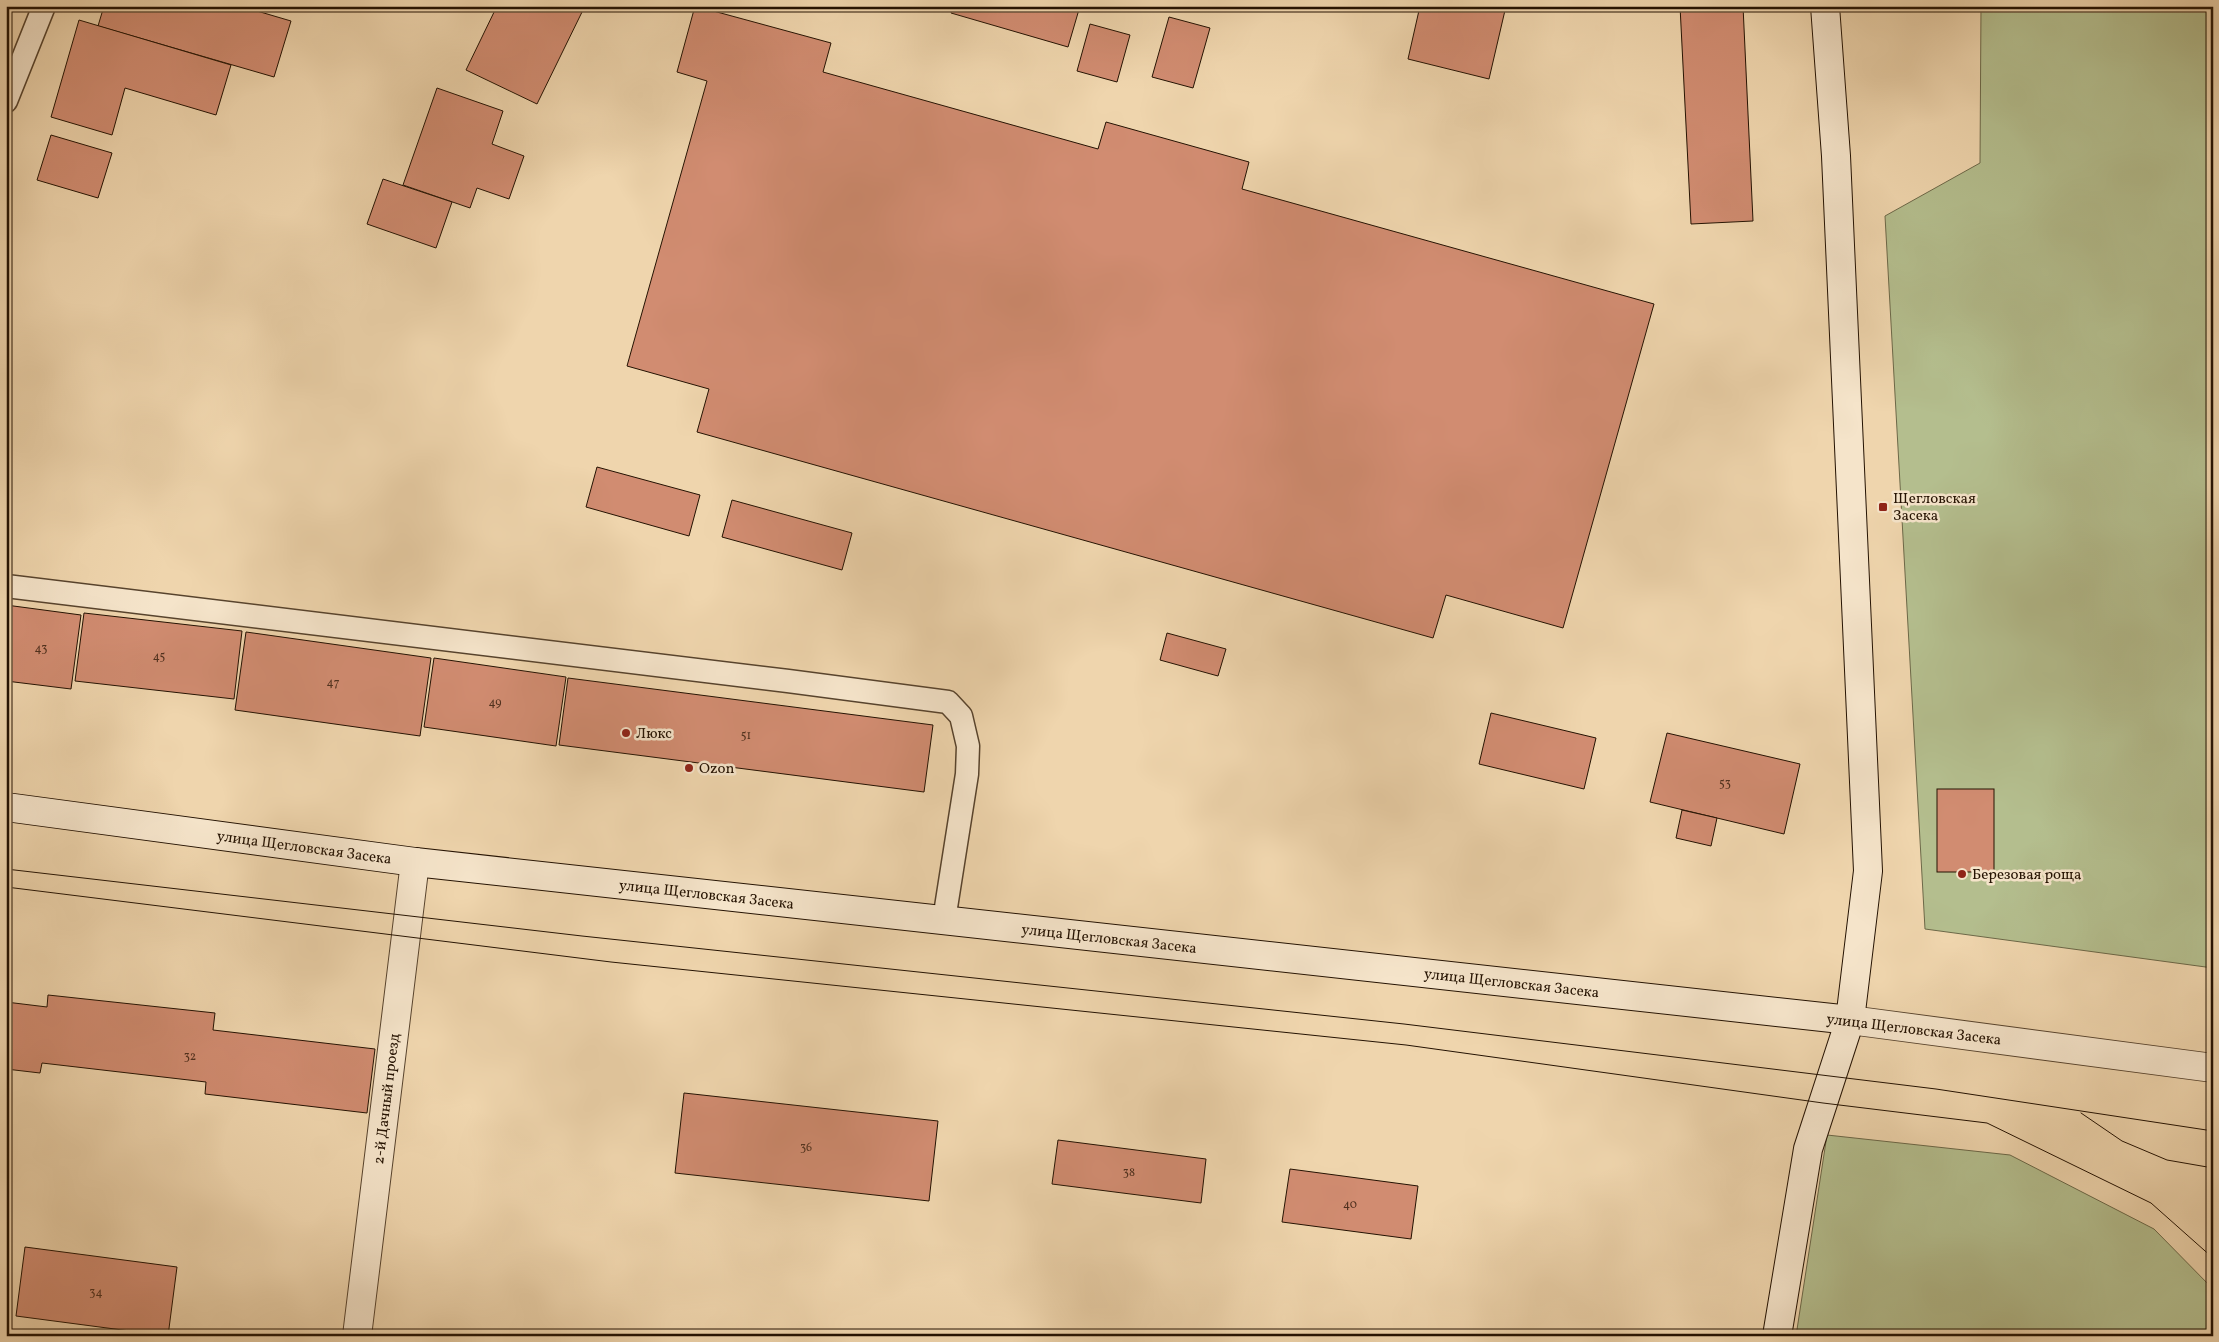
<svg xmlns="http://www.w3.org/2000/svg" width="2219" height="1342" font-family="Vollkorn,serif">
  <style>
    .green { fill: #b4be8e; stroke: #6c6848 }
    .building { fill: #d18c71; stroke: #241202 }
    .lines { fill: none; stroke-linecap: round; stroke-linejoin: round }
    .lane-casing { stroke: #57432d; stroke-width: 25 }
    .street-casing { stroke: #57432d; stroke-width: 30 }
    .secondary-casing { stroke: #241202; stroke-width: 30 }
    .lane { stroke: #f5e4ca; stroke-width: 22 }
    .street { stroke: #f5e4ca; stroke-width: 28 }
    .secondary { stroke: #f5e4ca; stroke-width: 28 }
    .tram { stroke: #241202; stroke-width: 1 }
    .poi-dot { fill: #8f2418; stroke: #f5e4ca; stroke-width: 2 }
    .labels { text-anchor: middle; stroke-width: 5; stroke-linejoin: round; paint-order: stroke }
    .number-label { font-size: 12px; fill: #4f301e }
    .poi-label { font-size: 15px; fill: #241202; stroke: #f5e4ca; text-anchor: start }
    .street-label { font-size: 15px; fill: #241202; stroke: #f5e4ca }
  </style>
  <rect width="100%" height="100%" fill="#efd5ad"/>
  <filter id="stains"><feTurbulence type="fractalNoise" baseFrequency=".004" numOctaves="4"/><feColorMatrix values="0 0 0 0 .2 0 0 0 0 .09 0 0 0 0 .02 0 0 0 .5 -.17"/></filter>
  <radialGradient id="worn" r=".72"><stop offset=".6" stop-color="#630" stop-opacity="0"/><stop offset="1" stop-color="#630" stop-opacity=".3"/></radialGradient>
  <g class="green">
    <polygon points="1981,6 2213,6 2213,968 1925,929 1885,216 1980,163"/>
    <polygon points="1827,1135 2010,1155 2154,1229 2213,1289 2213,1336 1796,1336"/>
  </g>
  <g class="building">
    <polygon points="104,6 240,6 291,21 274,77 98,26"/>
    <polygon points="497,6 576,6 583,10 537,104 466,70"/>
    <polygon points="695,6 831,43 823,72 1098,149 1106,122 1249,162 1242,189 1654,304 1563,628 1446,595 1433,638 697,432 709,389 627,366 707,81 677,72"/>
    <polygon points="953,6 1080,6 1068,47 951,13"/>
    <polygon points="1420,6 1506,6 1489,79 1408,59"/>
    <polygon points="1680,6 1743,6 1753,221 1691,224"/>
    <polygon points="1169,17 1210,28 1193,88 1152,77"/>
    <polygon points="79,20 231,65 216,115 125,88 112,135 51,117"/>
    <polygon points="1090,24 1130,35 1117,82 1077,71"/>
    <polygon points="437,88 503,111 492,144 524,156 509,199 477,188 470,208 403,185"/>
    <polygon points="51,135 112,153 98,198 37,180"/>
    <polygon points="383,179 452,202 436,248 367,224"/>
    <polygon points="597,467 700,495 689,536 586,507"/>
    <polygon points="732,500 852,533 842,570 722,537"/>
    <polygon points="6,605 81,615 71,689 6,681"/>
    <polygon points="84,613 242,631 234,699 75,681"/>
    <polygon points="246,632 431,658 420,736 235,710"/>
    <polygon points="1167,633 1226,649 1218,676 1160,660"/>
    <polygon points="434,658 566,677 556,746 424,727"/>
    <polygon points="568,678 933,725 924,792 559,745"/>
    <polygon points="1491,713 1596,738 1584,789 1479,764"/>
    <polygon points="1667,733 1800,764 1784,834 1650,802"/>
    <rect x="1937" y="789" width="57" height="83"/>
    <polygon points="1682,810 1717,818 1711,846 1676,838"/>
    <polygon points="48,995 215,1013 213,1030 375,1049 367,1113 205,1094 206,1082 42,1063 40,1073 6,1069 6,1002 47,1007"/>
    <polygon points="684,1093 938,1121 929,1201 675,1173"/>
    <polygon points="1058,1140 1206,1159 1201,1203 1052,1184"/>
    <polygon points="1290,1169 1418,1186 1411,1239 1282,1222"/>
    <polygon points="25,1247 177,1267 168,1336 16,1316"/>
  </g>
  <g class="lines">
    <g class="lane-casing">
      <g id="lane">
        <polyline points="6,101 44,6"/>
        <polyline points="6,586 788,681 948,702 961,716 968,746 967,774 944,920"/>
      </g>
    </g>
    <g class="street-casing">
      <g id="street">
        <polyline points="1850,1020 2213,1068"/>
        <path id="s1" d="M357,1336L415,862"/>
      </g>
    </g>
    <g class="secondary-casing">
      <g id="secondary">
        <path id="s2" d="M6,807L415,862L1850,1020"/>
        <polyline points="1777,1336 1808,1149 1850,1020 1868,871 1836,156 1825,6"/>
      </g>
    </g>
    <use href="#lane" class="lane"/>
    <use href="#street" class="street"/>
    <use href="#secondary" class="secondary"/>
    <g class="tram">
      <polyline points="6,869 582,936 1404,1024 1936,1089 2213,1131"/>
      <polyline points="6,887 611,962 1406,1045 1823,1103 1987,1123 2151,1203 2213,1258"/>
      <polyline points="2081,1113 2122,1141 2167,1160 2213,1168"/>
    </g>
  </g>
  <g class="poi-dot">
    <rect x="1878" y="502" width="10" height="10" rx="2.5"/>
    <circle cx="626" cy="733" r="5"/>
    <circle cx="689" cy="768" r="5"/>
    <circle cx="1962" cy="874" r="5"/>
  </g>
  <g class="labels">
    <g class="number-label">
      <text x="41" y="652">43</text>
      <text x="159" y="660">45</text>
      <text x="333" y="686">47</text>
      <text x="495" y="706">49</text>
      <text x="746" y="739">51</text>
      <text x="1725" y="787">53</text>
      <text x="190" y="1060">32</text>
      <text x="806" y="1151">36</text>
      <text x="1129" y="1176">38</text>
      <text x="1350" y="1208">40</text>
      <text x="96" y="1296">34</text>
    </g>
    <g class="poi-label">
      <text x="1893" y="503">Щегловская<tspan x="1893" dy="17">Засека</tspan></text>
      <text x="636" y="738">Люкс</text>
      <text x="699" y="773">Ozon</text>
      <text x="1972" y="879">Березовая роща</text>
    </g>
    <g class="street-label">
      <text dy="5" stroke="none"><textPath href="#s2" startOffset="301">улица Щегловская Засека</textPath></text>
      <text dy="5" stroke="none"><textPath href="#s2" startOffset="706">улица Щегловская Засека</textPath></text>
      <text dy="5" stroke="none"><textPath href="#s2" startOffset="1111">улица Щегловская Засека</textPath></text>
      <text dy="5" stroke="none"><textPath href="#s2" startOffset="1516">улица Щегловская Засека</textPath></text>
      <text transform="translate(1914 1029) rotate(7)" y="5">улица Щегловская Засека</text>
      <text dy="5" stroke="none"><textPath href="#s1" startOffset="239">2-й Дачный проезд</textPath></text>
    </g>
  </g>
  <rect width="2219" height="1342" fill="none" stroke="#efd5ad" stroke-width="25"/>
  <rect x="8" y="8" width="2204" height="1327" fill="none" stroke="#241202" stroke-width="2.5"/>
  <rect x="12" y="12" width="2194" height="1317" fill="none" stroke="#241202"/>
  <rect width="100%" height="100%" filter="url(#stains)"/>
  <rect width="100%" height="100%" fill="url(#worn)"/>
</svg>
